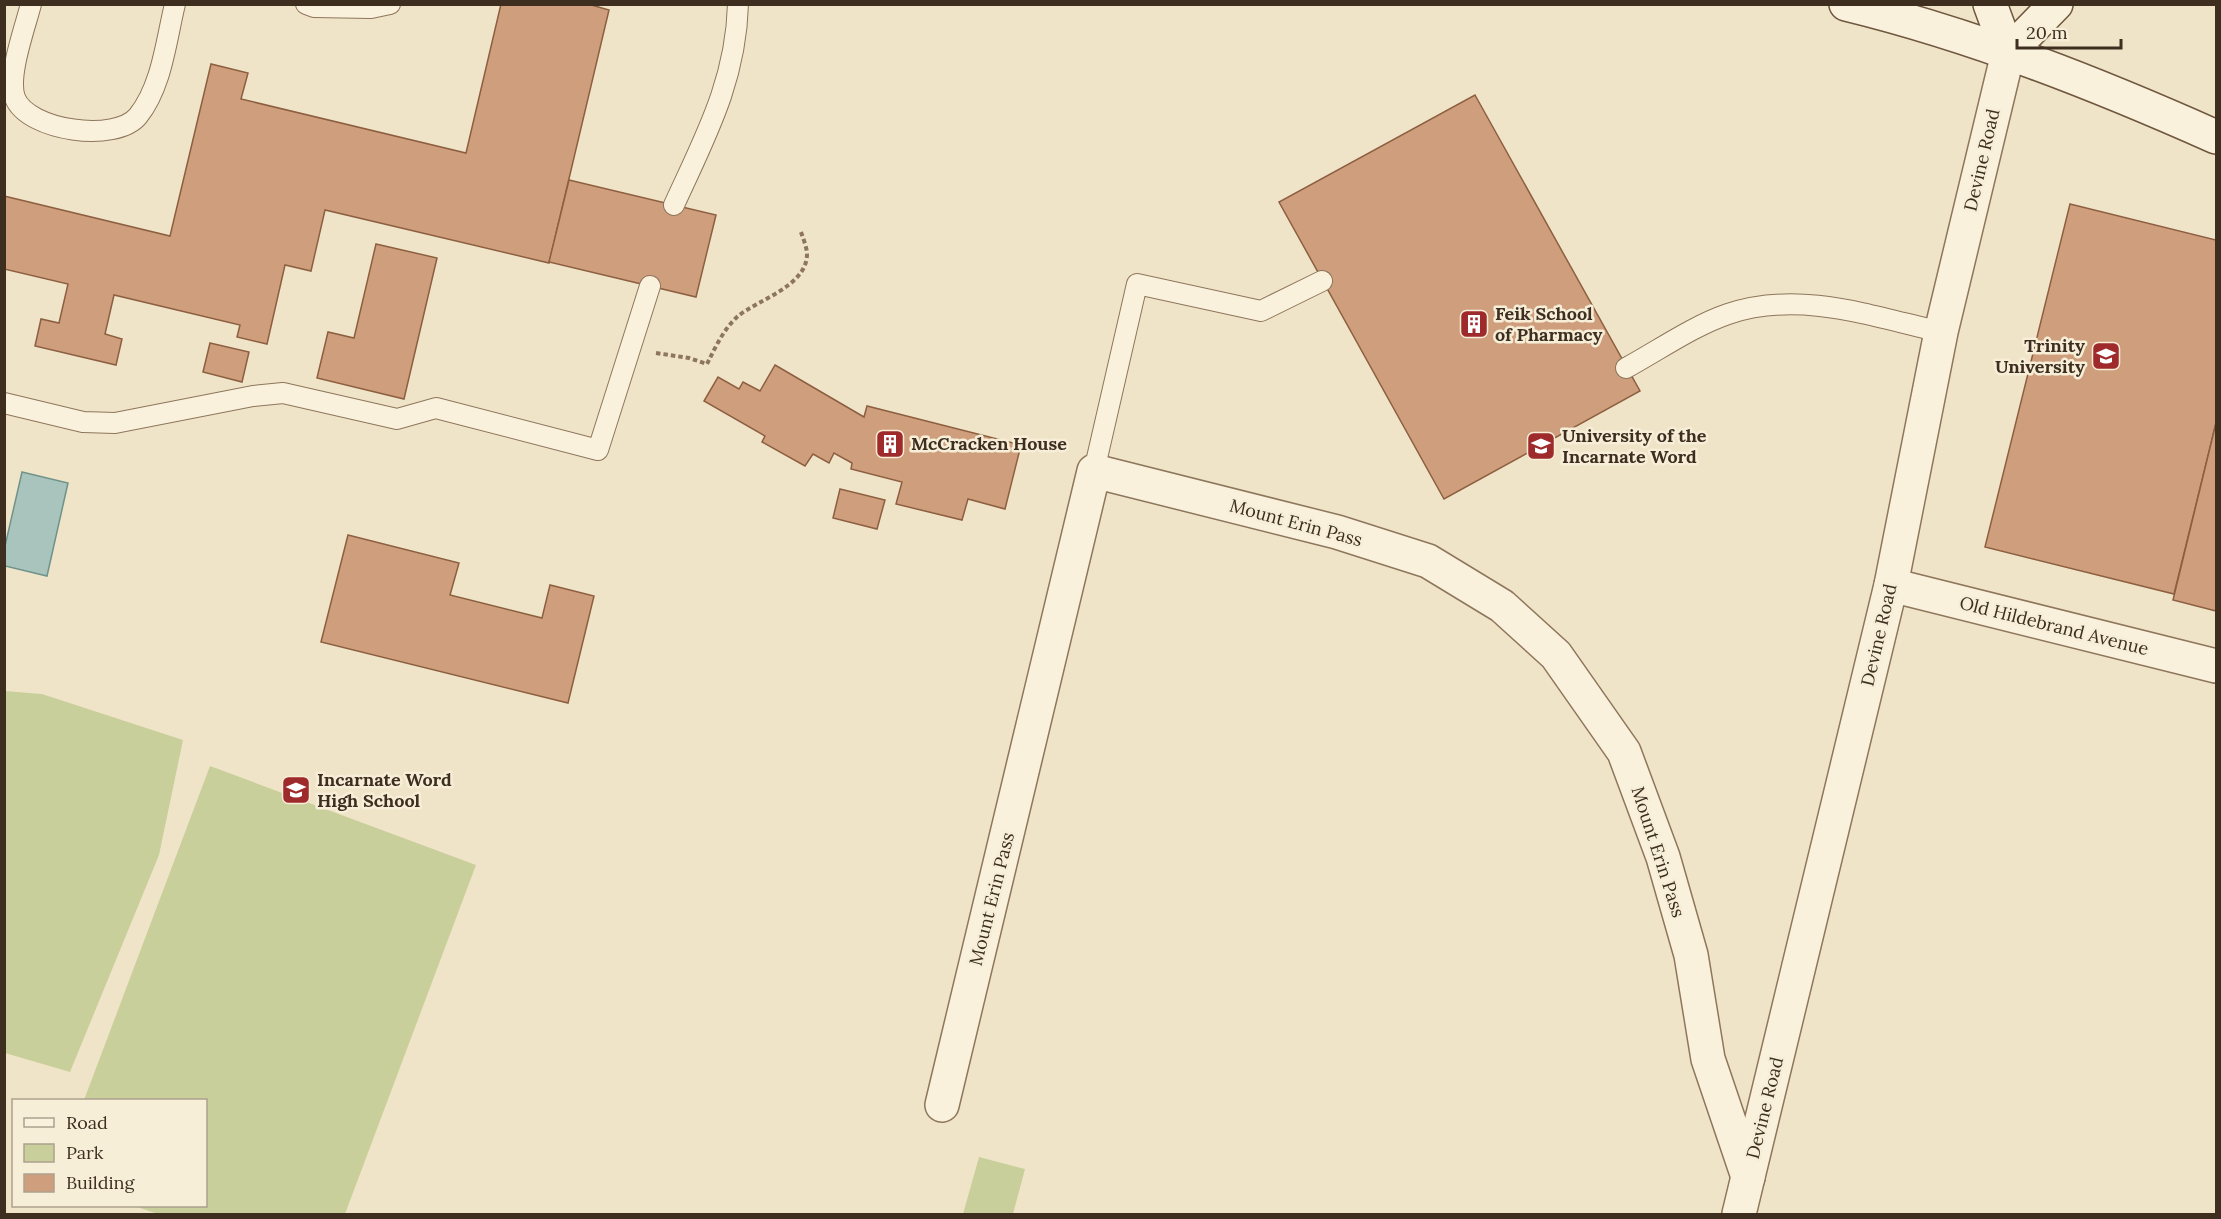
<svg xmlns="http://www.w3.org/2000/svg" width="2221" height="1219" font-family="Lora,serif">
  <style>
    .green { fill: #c9cf9b }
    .water { fill: #a9c4bc; stroke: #6f938a; stroke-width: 1.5 }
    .building { fill: #cf9f7d; stroke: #8d5f41; stroke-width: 1.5 }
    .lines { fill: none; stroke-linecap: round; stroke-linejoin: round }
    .service-casing { stroke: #8d765c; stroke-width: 22 }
    .minor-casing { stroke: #8d765c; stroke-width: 36 }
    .tertiary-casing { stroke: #8d765c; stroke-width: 36 }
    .secondary-casing { stroke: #6f573f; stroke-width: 36 }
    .path { stroke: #8d765c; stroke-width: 4; stroke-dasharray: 4.5 3; stroke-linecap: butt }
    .service { stroke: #faf1dc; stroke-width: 20 }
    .minor { stroke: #faf1dc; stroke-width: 33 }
    .tertiary { stroke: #faf1dc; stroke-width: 33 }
    .secondary { stroke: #faf1dc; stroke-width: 33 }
    .labels { text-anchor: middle; stroke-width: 5; stroke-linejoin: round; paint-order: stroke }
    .street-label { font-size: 18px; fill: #3d2e20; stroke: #f7eed8 }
    .poi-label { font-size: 18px; font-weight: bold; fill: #3d2e20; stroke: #f7eed8; text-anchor: start }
  </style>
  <rect width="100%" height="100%" fill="#f0e4c8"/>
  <g class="green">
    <polygon points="5,691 42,694 183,740 159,855 70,1072 5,1053"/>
    <polygon points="210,766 476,865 345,1214 158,1214 134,1206 206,1206 206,1100 84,1100"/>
    <polygon points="979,1157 1025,1169 1013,1214 963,1214"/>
  </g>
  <polygon class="water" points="22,472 68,483 47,576 5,566 5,546"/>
  <g class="building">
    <polygon points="501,4 588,4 609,10 549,263 325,210 311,271 285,265 267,344 237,337 240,325 114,295 105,334 122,339 116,365 35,346 41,319 59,323 68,284 4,269 4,196 170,236 211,64 248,73 241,99 466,153"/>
    <polygon points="1475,95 1640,391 1444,499 1279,202"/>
    <polygon points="569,180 716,215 696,297 549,262"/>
    <polygon points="2070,204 2216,240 2216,423 2174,594 1985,547"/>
    <polygon points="376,244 437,258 404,399 317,378 328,332 354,338"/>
    <polygon points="210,343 249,352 242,382 203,372"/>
    <polygon points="775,365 864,417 867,406 1021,445 1005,509 968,499 962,520 896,504 902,482 851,469 852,463 834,453 829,463 813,454 805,466 762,442 765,436 704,401 718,377 739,389 743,382 760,391"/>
    <polygon points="2216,423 2216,611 2173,600"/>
    <polygon points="840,489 885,500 877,529 833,518"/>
    <polygon points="348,535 459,563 450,595 542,618 550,585 594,596 568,703 321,642"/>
  </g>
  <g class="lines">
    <g class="service-casing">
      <g id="service">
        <path d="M31,4C25,28 7,76 15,98C28,131 116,143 138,116C162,86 166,41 175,4"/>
        <polyline points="306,4 314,7 371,8 390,4"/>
        <path d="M674,205C705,137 736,81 738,4"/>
        <path d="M1626,368C1659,350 1693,326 1728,314C1799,290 1871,316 1941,332"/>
        <polyline points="4,403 83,422 115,423 253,396 283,393 397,419 436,408 598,450 650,286"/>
        <polyline points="1094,471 1137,284 1261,311 1322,281"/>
      </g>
    </g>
    <g class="minor-casing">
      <g id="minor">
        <polyline points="1891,585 2216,666"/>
        <polyline points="942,1105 1094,471 1337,532 1428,561 1502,606 1556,655 1624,752 1663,857 1691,955 1708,1059 1748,1177"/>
      </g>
    </g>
    <g class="tertiary-casing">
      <polyline id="tertiary" points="1739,1214 1891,585 1941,332 2008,53"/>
    </g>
    <g class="secondary-casing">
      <g id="secondary">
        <path d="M1846,4C1973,35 2097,84 2216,137"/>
        <polyline points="1990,4 2008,53"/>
        <polyline points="2008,53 2056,4"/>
      </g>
    </g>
    <path class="path" d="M656,353L689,358L707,364C715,348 723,330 737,317C756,300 807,287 807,254C807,248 803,238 801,232"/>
    <use href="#service" class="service"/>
    <use href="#minor" class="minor"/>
    <use href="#tertiary" class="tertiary"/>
    <use href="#secondary" class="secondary"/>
  </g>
  <defs>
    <g id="building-square" transform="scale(1.5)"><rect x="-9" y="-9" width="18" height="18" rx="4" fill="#9e2a2b" stroke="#f7eed8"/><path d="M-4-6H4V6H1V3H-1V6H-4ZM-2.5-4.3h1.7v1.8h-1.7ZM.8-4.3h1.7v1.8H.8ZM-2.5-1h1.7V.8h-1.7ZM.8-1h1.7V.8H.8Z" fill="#fff"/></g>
    <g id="university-square" transform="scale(1.5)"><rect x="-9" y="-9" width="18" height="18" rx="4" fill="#9e2a2b" stroke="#f7eed8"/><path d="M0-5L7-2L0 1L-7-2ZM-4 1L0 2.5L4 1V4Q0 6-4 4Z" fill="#fff"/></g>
    <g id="school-square" transform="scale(1.5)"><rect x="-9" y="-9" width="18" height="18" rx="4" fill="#9e2a2b" stroke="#f7eed8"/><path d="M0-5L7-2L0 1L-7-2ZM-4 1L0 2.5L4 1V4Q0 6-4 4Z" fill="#fff"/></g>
  </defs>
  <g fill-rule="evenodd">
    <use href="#building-square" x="1474" y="324"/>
    <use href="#university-square" x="2106" y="356"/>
    <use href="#building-square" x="890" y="444"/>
    <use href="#university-square" x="1541" y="446"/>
    <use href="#school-square" x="296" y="790"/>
  </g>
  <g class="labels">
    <g class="street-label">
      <text transform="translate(1982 160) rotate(-77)" y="6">Devine Road</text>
      <text transform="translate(1296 523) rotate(15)" y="6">Mount Erin Pass</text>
      <text transform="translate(2054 626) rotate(14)" y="6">Old Hildebrand Avenue</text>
      <text transform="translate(1879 635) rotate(-77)" y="6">Devine Road</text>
      <text transform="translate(1658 852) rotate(72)" y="6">Mount Erin Pass</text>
      <text transform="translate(992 899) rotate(-76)" y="6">Mount Erin Pass</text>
      <text transform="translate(1765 1108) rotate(-76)" y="6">Devine Road</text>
    </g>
    <g class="poi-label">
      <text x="1495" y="320">Feik School<tspan x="1495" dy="21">of Pharmacy</tspan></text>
      <text x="2085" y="352" text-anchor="end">Trinity<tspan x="2085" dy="21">University</tspan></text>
      <text x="1562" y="442">University of the<tspan x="1562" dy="21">Incarnate Word</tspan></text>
      <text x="911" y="450">McCracken House</text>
      <text x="317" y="786">Incarnate Word<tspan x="317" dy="21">High School</tspan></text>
    </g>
  </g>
  <rect width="2221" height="1219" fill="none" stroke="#3d2e20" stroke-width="12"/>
  <rect x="12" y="1099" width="195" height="108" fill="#f7eed8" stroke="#ada18e" stroke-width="1.5"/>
  <rect x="24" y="1118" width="30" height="9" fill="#faf1dc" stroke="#ada18e" stroke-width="1.5"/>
  <text x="66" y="1129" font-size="18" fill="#3d2e20">Road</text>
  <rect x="24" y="1144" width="30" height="18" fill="#c9cf9b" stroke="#ada18e" stroke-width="1.5"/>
  <text x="66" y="1159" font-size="18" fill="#3d2e20">Park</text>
  <rect x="24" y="1174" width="30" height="18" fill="#cf9f7d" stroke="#ada18e" stroke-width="1.5"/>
  <text x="66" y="1189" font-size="18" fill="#3d2e20">Building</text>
  <path d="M2017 39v9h104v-9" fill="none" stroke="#3d2e20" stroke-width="3"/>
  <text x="2026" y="39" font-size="18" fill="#3d2e20" stroke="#f7eed8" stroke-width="4.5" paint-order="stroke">20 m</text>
</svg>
